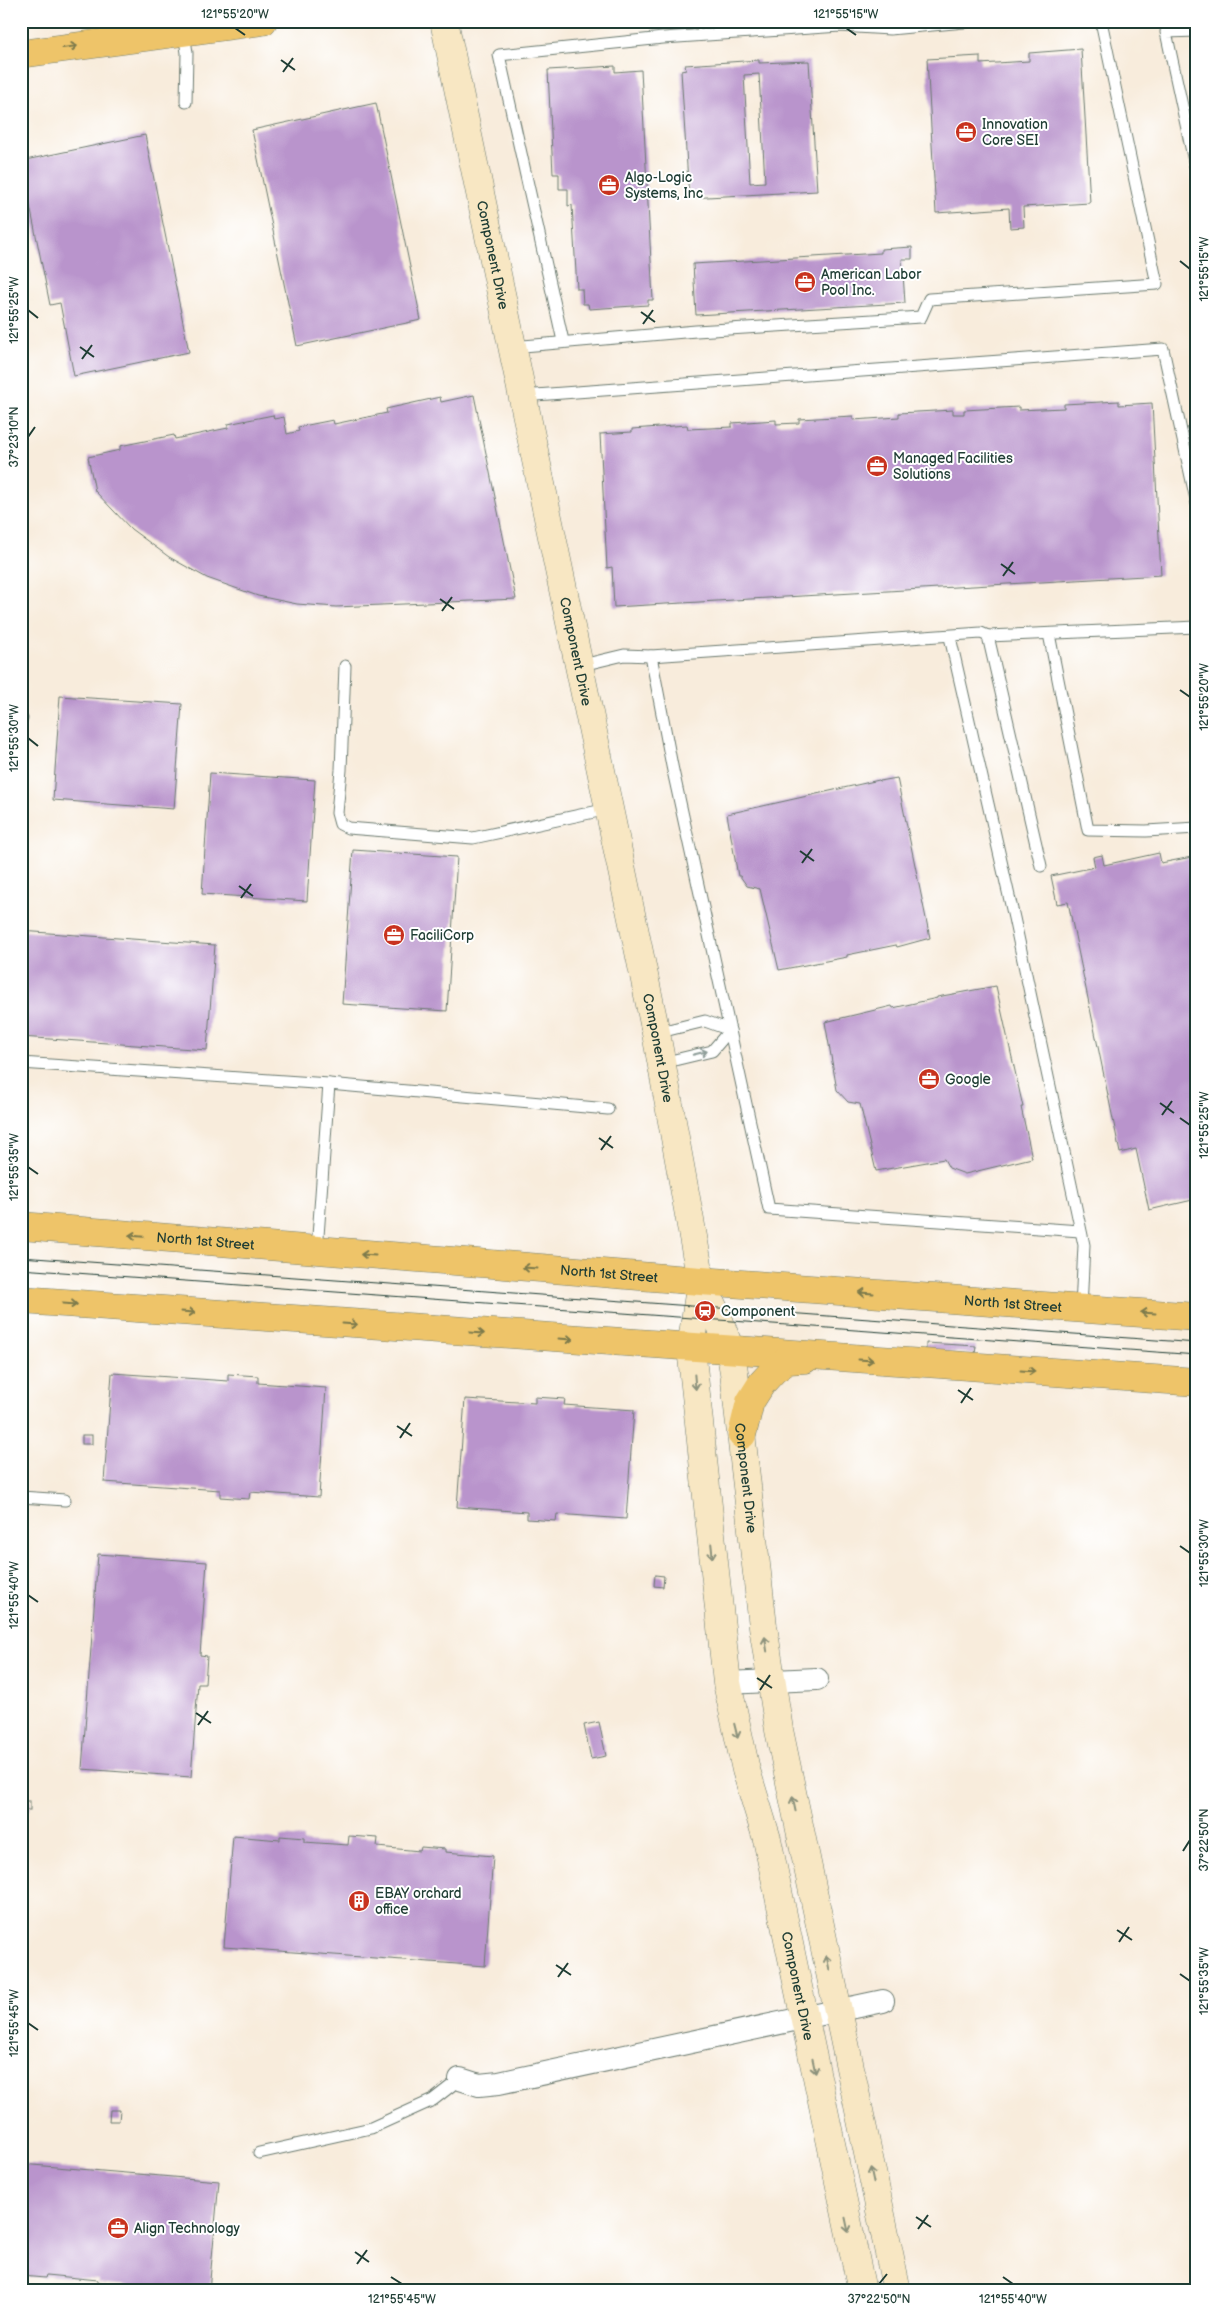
<svg xmlns="http://www.w3.org/2000/svg" width="1218" height="2312" font-family="'Balsamiq Sans',sans-serif">
  <style>
    .building { fill: #b994cc; fill-rule: evenodd }
    .lines { fill: none; stroke-linecap: round; stroke-linejoin: round }
    .lane-casing { stroke: #6b7a6f; stroke-width: 13 }
    .street-casing { stroke: #6b7a6f; stroke-width: 24 }
    .secondary-casing { stroke: #6b7a6f; stroke-width: 29 }
    .primary-casing { stroke: #6b7a6f; stroke-width: 29 }
    .lane { stroke: #fff; stroke-width: 11 }
    .street { stroke: #fff; stroke-width: 22 }
    .secondary { stroke: #f8e7c3; stroke-width: 28 }
    .primary { stroke: #eec469; stroke-width: 28 }
    .tram { stroke: #1f3d34; stroke-width: 1 }
    .oneway { stroke: #7c7a4c }
    .oneway2 { stroke: #8f9e9a }
    .oneway3 { stroke: #8c927c }
    .ticks { fill: none; stroke: #1f3d34; stroke-width: 2 }
    .labels { text-anchor: middle; stroke-width: 4; stroke-linejoin: round; paint-order: stroke }
    .poi-label { font-size: 14px; fill: #1f3d34; stroke: #fff; text-anchor: start }
    .street-label { font-size: 14px; fill: #1f3d34; stroke: #fff }
    .neatline { fill: none; stroke: #1f3d34; stroke-width: 2 }
    .ticks-label { font-size: 12px; text-anchor: middle; fill: #1f3d34 }
  </style>
  <rect width="100%" height="100%" fill="#fff"/>
  <filter id="ink" filterUnits="userSpaceOnUse"><feTurbulence type="fractalNoise" baseFrequency=".02" numOctaves="2"/><feDisplacementMap in="SourceGraphic" scale="10" xChannelSelector="R" yChannelSelector="G"/><feConvolveMatrix kernelMatrix="1 2 1 2 8 2 1 2 1" color-interpolation-filters="sRGB"/></filter>
  <filter id="wash" filterUnits="userSpaceOnUse"><feTurbulence type="fractalNoise" baseFrequency=".0096" numOctaves="4" result="noise"/><feDisplacementMap in="SourceGraphic" scale="20" xChannelSelector="R" yChannelSelector="G"/><feGaussianBlur stdDeviation="1.12" result="paint"/><feColorMatrix in="noise" values="0 0 0 0 0 0 0 0 0 0 0 0 0 0 0 0 0 1.4 0 .05"/><feComposite in="paint" operator="in"/></filter>
  <g filter="url(#wash)">
    <rect width="100%" height="100%" fill="#f8ecdc"/>
    <g id="blocks">
      <g class="building">
        <polygon points="1081,49 1090,203 1023,207 1024,227 1010,228 1009,208 936,213 927,59 980,56 980,64 1029,61 1029,53"/>
        <path d="M759,60V63L809,61L817,191L689,198L681,71L686,70L685,65ZM759,74L765,182L750,183L744,75Z"/>
        <polygon points="615,66 615,72 641,70 653,300 648,300 648,305 589,309 588,304 583,304 582,289 577,289 572,205 568,206 568,189 559,189 559,174 553,174 548,70"/>
        <polygon points="376,103 421,320 297,346 252,130"/>
        <polygon points="145,135 189,352 74,376 60,303 50,305 21,161"/>
        <polygon points="912,247 912,259 902,259 905,303 696,315 693,264 881,253 881,249"/>
        <polygon points="474,395 516,599 336,607 297,604 258,596 207,578 169,557 131,529 95,491 88,457 120,450 120,446 174,435 175,439 228,428 228,424 273,415 274,419 284,417 287,434 299,431 298,427 333,420 334,424 387,413 386,409 440,397 441,402"/>
        <polygon points="1119,401 1119,405 1152,403 1161,575 614,607 612,567 607,568 600,434 632,432 632,429 687,425 688,429 732,427 732,423 776,420 776,424 799,423 799,419 853,416 853,420 899,417 899,413 953,410 953,414 964,414 964,410 1019,407 1019,410 1064,408 1064,404"/>
        <polygon points="60,696 182,704 174,809 53,800"/>
        <polygon points="210,773 315,780 307,901 202,894"/>
        <polygon points="897,778 930,938 897,947 896,945 847,955 847,957 779,970 760,889 747,886 740,876 738,876 727,814 879,780 880,781"/>
        <polygon points="353,850 457,857 447,1011 342,1004"/>
        <polygon points="1159,853 1161,863 1197,856 1197,1199 1149,1210 1136,1149 1120,1153 1068,902 1057,904 1051,876 1095,867 1093,857 1102,855 1104,865"/>
        <polygon points="21,931 215,945 207,1050 21,1037"/>
        <polygon points="996,986 1023,1107 1021,1107 1032,1158 965,1174 949,1168 944,1159 876,1171 860,1104 848,1102 837,1090 825,1022 892,1006 893,1008 937,998 937,997"/>
        <polygon points="926,1343 976,1346 975,1354 926,1350"/>
        <polygon points="112,1373 228,1381 228,1374 258,1376 258,1383 326,1388 319,1497 250,1492 249,1499 220,1497 220,1490 104,1482"/>
        <polygon points="21,1394 25,1394 23,1426 21,1426"/>
        <polygon points="535,1397 565,1399 564,1405 634,1410 626,1519 557,1514 556,1521 527,1519 527,1512 457,1507 465,1399 535,1403"/>
        <rect x="82" y="1435" width="10" height="9"/>
        <polygon points="98,1554 207,1562 200,1655 207,1656 205,1684 198,1684 191,1777 82,1769"/>
        <polygon points="655,1575 664,1576 663,1587 654,1586"/>
        <polygon points="599,1722 606,1756 591,1759 584,1725"/>
        <rect x="21" y="1801" width="9" height="9"/>
        <polygon points="233,1836 280,1840 280,1836 304,1838 304,1842 348,1845 349,1836 378,1838 377,1847 420,1851 421,1847 445,1849 445,1852 493,1856 485,1966 224,1947"/>
        <polygon points="110,2110 120,2110 119,2121 109,2121"/>
        <polygon points="21,2164 219,2181 209,2291 185,2291 98,2283 98,2280 46,2275 45,2278 21,2276"/>
      </g>
    </g>
  </g>
  <g filter="url(#ink)">
    <use href="#blocks" fill-opacity="0" stroke="#6b7a6f" stroke-width="1"/>
    <g class="lines">
      <g class="lane-casing">
        <g id="lane">
          <polyline points="1197,31 1166,32 1197,175"/>
          <polyline points="184,32 187,53 186,102"/>
          <polyline points="563,341 499,55 663,38 840,26 890,29 975,21"/>
          <polyline points="512,347 696,331 921,317 929,299 1157,284 1101,21"/>
          <polyline points="522,396 1163,349 1197,504"/>
          <polyline points="1049,634 1088,830 1146,831 1197,828"/>
          <polyline points="988,636 1197,627"/>
          <polyline points="950,637 1014,918 1084,1245 1081,1309"/>
          <polyline points="651,656 672,766 769,1209 1080,1231"/>
          <polyline points="345,666 341,770 337,813 340,824 348,828 473,838 608,809"/>
          <polyline points="578,666 624,655 651,656 981,633 988,636 1041,866"/>
          <polyline points="21,719 22,719"/>
          <polyline points="656,1033 705,1021 730,1030 712,1051 662,1063"/>
          <polyline points="21,1063 329,1084 608,1109"/>
          <polyline points="317,1250 329,1084"/>
          <polyline points="21,1497 65,1500"/>
          <polyline points="259,2153 371,2128 433,2100 460,2079"/>
        </g>
      </g>
      <g class="street-casing">
        <g id="street">
          <polyline points="727,1683 817,1679"/>
          <polyline points="460,2079 479,2085 499,2083 883,2001"/>
        </g>
      </g>
      <g class="secondary-casing">
        <g id="secondary">
          <path id="s1" d="M444,21L656,1033L701,1281L719,1320L730,1350L734,1372L763,1626L779,1730L897,2291"/>
          <path id="s2" d="M701,1281L691,1348L727,1683L746,1770L767,1839L862,2291"/>
        </g>
      </g>
      <g class="primary-casing">
        <g id="primary">
          <polyline points="21,54 263,21"/>
          <path id="s3" d="M21,1226L701,1281L1197,1317"/>
          <polyline points="21,1300 1197,1382"/>
          <polyline points="742,1435 750,1402 762,1383 774,1370 788,1360 805,1359"/>
        </g>
      </g>
      <use href="#lane" class="lane"/>
      <use href="#street" class="street"/>
      <use href="#secondary" class="secondary"/>
      <use href="#primary" class="primary"/>
      <g class="tram">
        <polyline points="21,1257 1197,1343"/>
        <polyline points="21,1269 1197,1355"/>
      </g>
    </g>
    <defs><path id="oneway-shaft" d="M-6 0H5M1.5-3L5.5 0L1.5 3" fill="none" stroke-width="1.6" stroke-linecap="round" stroke-linejoin="round" transform="scale(1.25)"/></defs>
    <g class="oneway">
      <use href="#oneway-shaft" transform="translate(70 47) rotate(-8)"/>
      <use href="#oneway-shaft" transform="translate(136 1236) rotate(-175)"/>
      <use href="#oneway-shaft" transform="translate(368 1255) rotate(-176)"/>
      <use href="#oneway-shaft" transform="translate(530 1268) rotate(-176)"/>
      <use href="#oneway-shaft" transform="translate(866 1293) rotate(-176)"/>
      <use href="#oneway-shaft" transform="translate(70 1304) rotate(4)"/>
      <use href="#oneway-shaft" transform="translate(188 1312) rotate(4)"/>
      <use href="#oneway-shaft" transform="translate(1148 1313) rotate(-176)"/>
      <use href="#oneway-shaft" transform="translate(350 1324) rotate(4)"/>
      <use href="#oneway-shaft" transform="translate(477 1333) rotate(4)"/>
      <use href="#oneway-shaft" transform="translate(566 1339) rotate(4)"/>
      <use href="#oneway-shaft" transform="translate(866 1360) rotate(4)"/>
      <use href="#oneway-shaft" transform="translate(1028 1371) rotate(4)"/>
    </g>
    <use class="oneway2" href="#oneway-shaft" transform="translate(700 1053) rotate(-14)"/>
    <g class="oneway3">
      <use href="#oneway-shaft" transform="translate(695 1382) rotate(85)"/>
      <use href="#oneway-shaft" transform="translate(712 1551) rotate(84)"/>
      <use href="#oneway-shaft" transform="translate(766 1644) rotate(-99)"/>
      <use href="#oneway-shaft" transform="translate(736 1731) rotate(76)"/>
      <use href="#oneway-shaft" transform="translate(794 1804) rotate(-102)"/>
      <use href="#oneway-shaft" transform="translate(828 1963) rotate(-102)"/>
      <use href="#oneway-shaft" transform="translate(814 2066) rotate(78)"/>
      <use href="#oneway-shaft" transform="translate(872 2175) rotate(-102)"/>
      <use href="#oneway-shaft" transform="translate(847 2225) rotate(78)"/>
    </g>
  </g>
  <path class="ticks" d="M235,28L245,35M846,28L856,35M281,60L295,70M283,72L293,58M1180,261L1190,269M28,310L38,318M641,312L655,322M643,324L653,310M80,347L94,357M82,359L92,345M28,437L35,427M1001,564L1015,574M1003,576L1013,562M440,599L454,609M442,611L452,597M1180,690L1190,697M28,738L38,746M800,851L814,861M802,863L812,849M239,886L253,896M241,898L251,884M1160,1103L1174,1113M1162,1115L1172,1101M1180,1118L1190,1125M599,1138L613,1148M601,1150L611,1136M28,1167L38,1174M958,1390L973,1400M961,1403L971,1388M397,1426L412,1436M400,1438L410,1423M1180,1546L1190,1553M28,1595L38,1602M757,1678L772,1688M760,1690L770,1675M196,1713L211,1723M198,1725L208,1711M1183,1851L1190,1840M1117,1930L1132,1940M1119,1942L1129,1927M556,1965L571,1975M1180,1974L1190,1981M558,1977L568,1963M28,2023L38,2030M916,2217L931,2227M918,2229L928,2215M355,2252L369,2262M357,2264L367,2250M391,2277L402,2284M1003,2277L1013,2284M879,2284L887,2274"/>
  <defs>
    <g id="office-disc" transform="scale(1.125)"><circle r="9.5" fill="#c8321e" stroke="#fff"/><path d="M-6-3h4V-5.5h4V-3h4V5H-6ZM-1-4.5V-3h2v-1.5ZM-6 0V1H6V0Z" fill="#fff"/></g>
    <g id="station-disc" transform="scale(1.125)"><circle r="9.5" fill="#c8321e" stroke="#fff"/><path d="M-3-6H3Q5-6 5-4V2Q5 4 3 4L4.5 6H3L1.5 4h-3L-3 6H-4.5L-3 4Q-5 4-5 2V-4Q-5-6-3-6ZM-3.5-4v3h7v-3ZM-3.5 1v1.5H-2V1ZM2 1v1.5H3.5V1Z" fill="#fff"/></g>
    <g id="building-disc" transform="scale(1.125)"><circle r="9.5" fill="#c8321e" stroke="#fff"/><path d="M-4-6H4V6H1V3H-1V6H-4ZM-2.5-4.3h1.7v1.8h-1.7ZM.8-4.3h1.7v1.8H.8ZM-2.5-1h1.7V.8h-1.7ZM.8-1h1.7V.8H.8Z" fill="#fff"/></g>
  </defs>
  <g fill-rule="evenodd">
    <use href="#office-disc" x="966" y="132"/>
    <use href="#office-disc" x="609" y="185"/>
    <use href="#office-disc" x="805" y="282"/>
    <use href="#office-disc" x="877" y="466"/>
    <use href="#office-disc" x="394" y="935"/>
    <use href="#office-disc" x="929" y="1079"/>
    <use href="#station-disc" x="705" y="1311"/>
    <use href="#building-disc" x="359" y="1901"/>
    <use href="#office-disc" x="118" y="2228"/>
  </g>
  <g class="labels">
    <g class="poi-label">
      <text x="982" y="129">Innovation<tspan x="982" dy="16">Core SEI</tspan></text>
      <text x="625" y="182">Algo-Logic<tspan x="625" dy="16">Systems, Inc</tspan></text>
      <text x="821" y="279">American Labor<tspan x="821" dy="16">Pool Inc.</tspan></text>
      <text x="893" y="463">Managed Facilities<tspan x="893" dy="16">Solutions</tspan></text>
      <text x="410" y="940">FaciliCorp</text>
      <text x="945" y="1084">Google</text>
      <text x="721" y="1316">Component</text>
      <text x="375" y="1898">EBAY orchard<tspan x="375" dy="16">office</tspan></text>
      <text x="134" y="2233">Align Technology</text>
    </g>
    <g class="street-label">
      <text dy="5" stroke="none"><textPath href="#s1" startOffset="239">Component Drive</textPath></text>
      <text dy="5" stroke="none"><textPath href="#s1" startOffset="644">Component Drive</textPath></text>
      <text dy="5" stroke="none"><textPath href="#s1" startOffset="1049">Component Drive</textPath></text>
      <text dy="5" stroke="none"><textPath href="#s3" startOffset="185">North 1st Street</textPath></text>
      <text dy="5" stroke="none"><textPath href="#s3" startOffset="590">North 1st Street</textPath></text>
      <text dy="5" stroke="none"><textPath href="#s3" startOffset="995">North 1st Street</textPath></text>
      <text dy="5" stroke="none"><textPath href="#s1" startOffset="1490">Component Drive</textPath></text>
      <text dy="5" stroke="none"><textPath href="#s2" startOffset="716">Component Drive</textPath></text>
    </g>
  </g>
  <rect width="1218" height="2312" fill="none" stroke="#fff" stroke-width="55"/>
  <rect x="28" y="28" width="1162" height="2256" class="neatline"/>
  <g class="ticks-label">
    <text x="235" y="18">121°55'20"W</text>
    <text x="846" y="18">121°55'15"W</text>
    <text transform="translate(1204 269) rotate(-90)" y="4">121°55'15"W</text>
    <text transform="translate(14 310) rotate(-90)" y="4">121°55'25"W</text>
    <text transform="translate(14 437) rotate(-90)" y="4">37°23'10"N</text>
    <text transform="translate(1204 697) rotate(-90)" y="4">121°55'20"W</text>
    <text transform="translate(14 738) rotate(-90)" y="4">121°55'30"W</text>
    <text transform="translate(1204 1125) rotate(-90)" y="4">121°55'25"W</text>
    <text transform="translate(14 1167) rotate(-90)" y="4">121°55'35"W</text>
    <text transform="translate(1204 1553) rotate(-90)" y="4">121°55'30"W</text>
    <text transform="translate(14 1595) rotate(-90)" y="4">121°55'40"W</text>
    <text transform="translate(1204 1840) rotate(-90)" y="4">37°22'50"N</text>
    <text transform="translate(1204 1981) rotate(-90)" y="4">121°55'35"W</text>
    <text transform="translate(14 2023) rotate(-90)" y="4">121°55'45"W</text>
    <text x="402" y="2303">121°55'45"W</text>
    <text x="879" y="2303">37°22'50"N</text>
    <text x="1013" y="2303">121°55'40"W</text>
  </g>
</svg>
